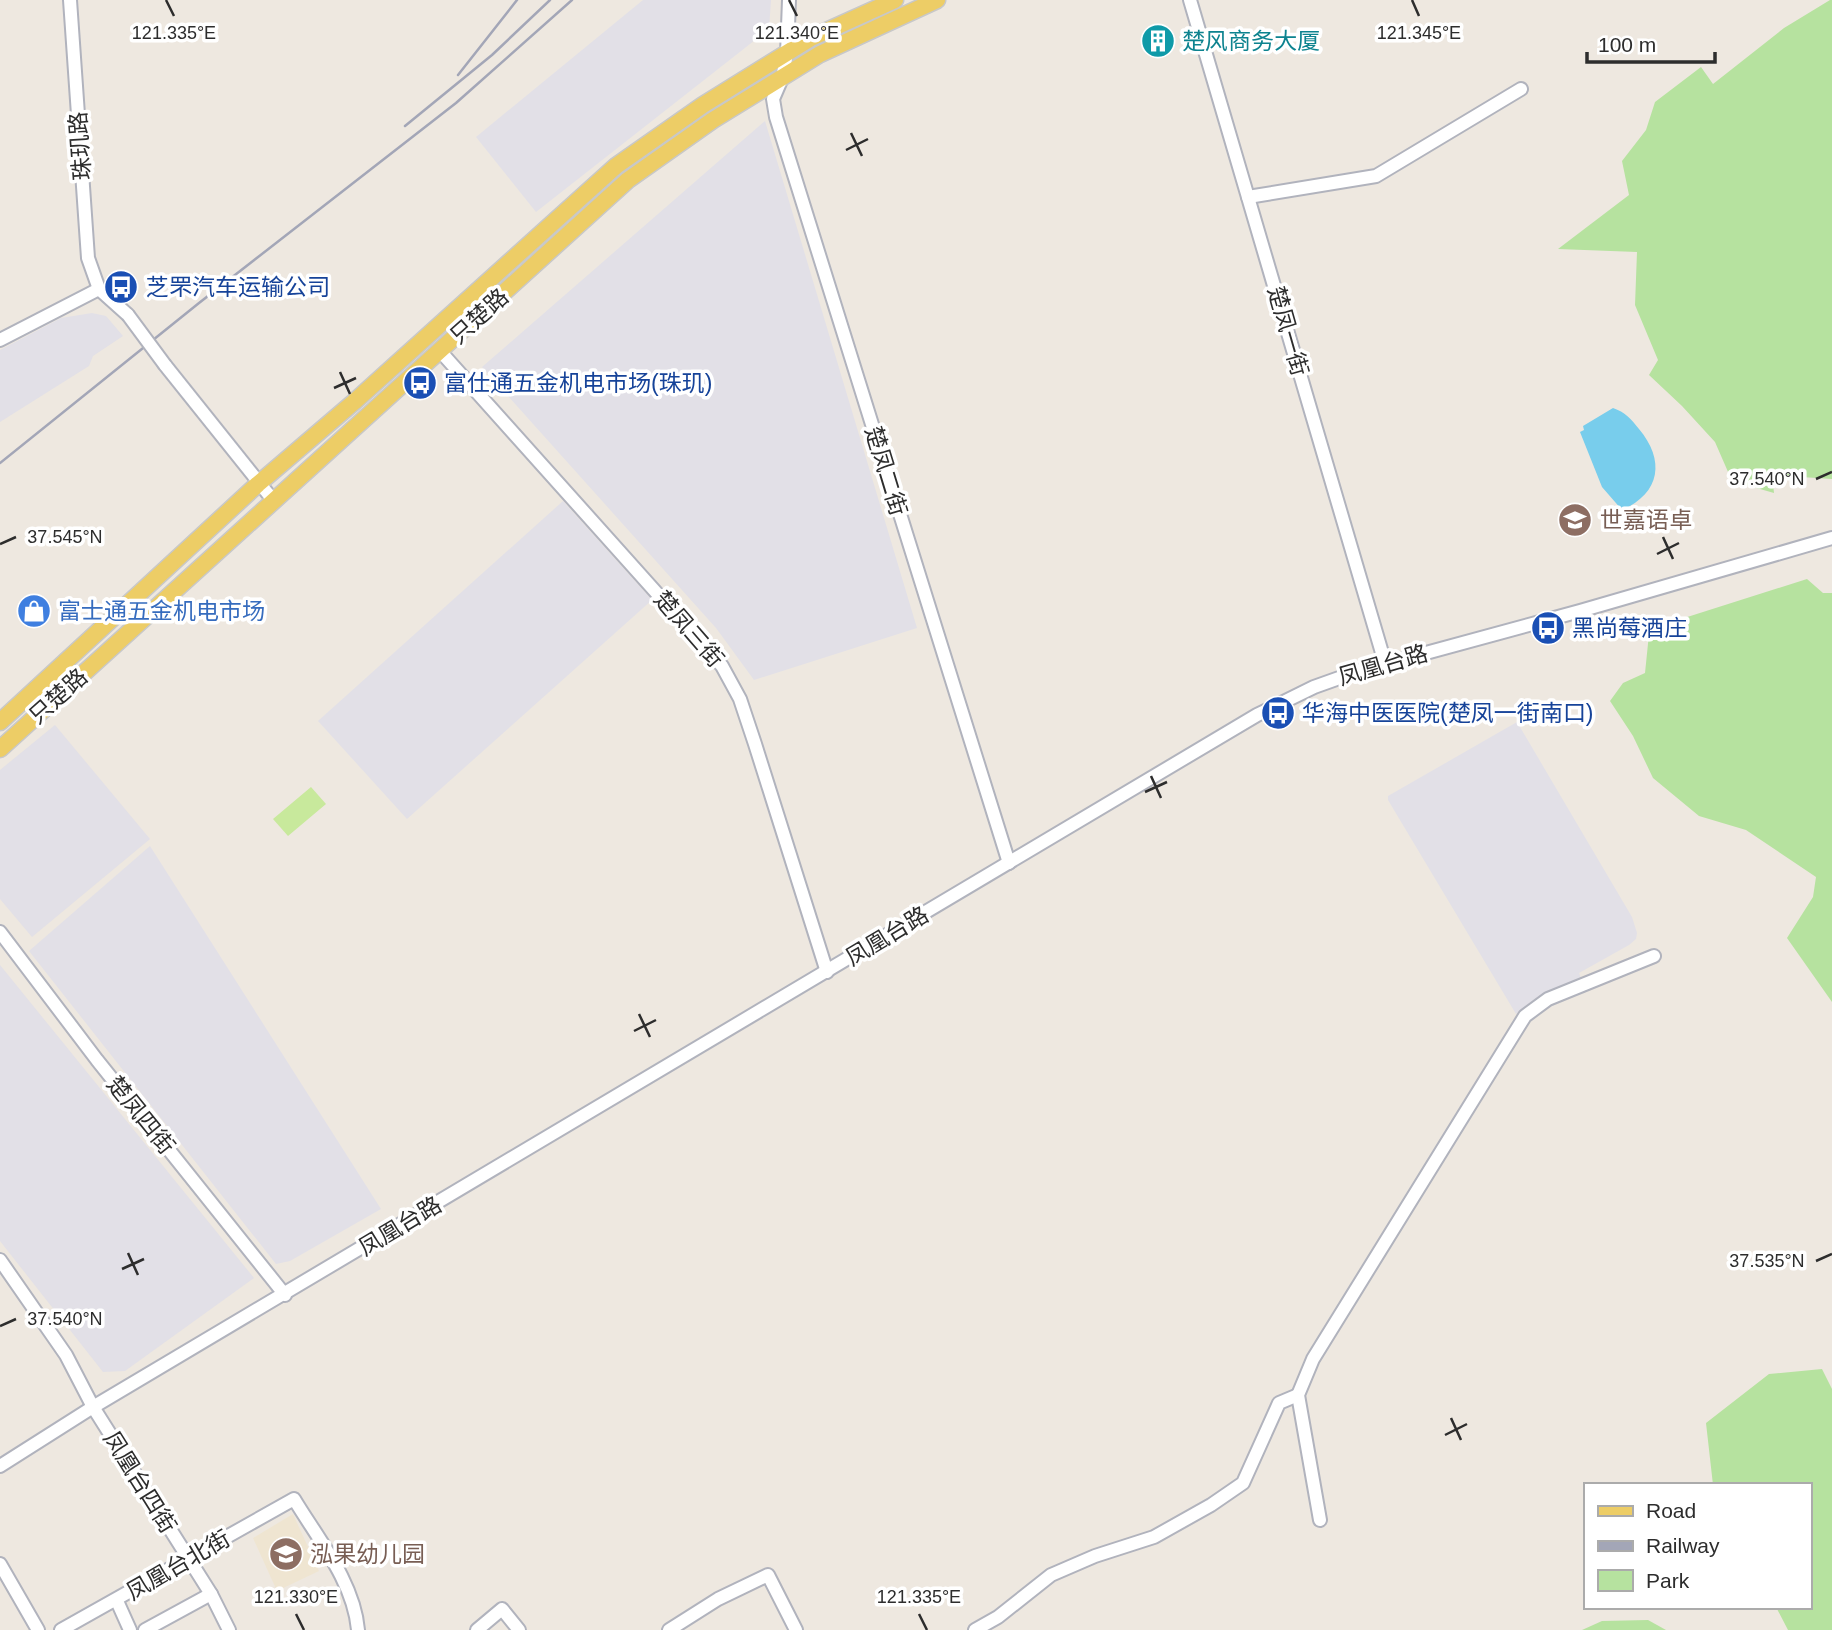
<svg xmlns="http://www.w3.org/2000/svg" width="1832" height="1630" font-family="Arial,'Noto Sans SC',sans-serif">
  <style>
    .industrial { fill: #e2e0e7 }
    .education { fill: #efe5d1 }
    .green { fill: #b6e29f }
    .pitch { fill: #c8e99c }
    .water { fill: #78cdec }
    .lines { fill: none; stroke-linecap: round; stroke-linejoin: round }
    .minor-casing { stroke: #b1b3bd; stroke-width: 16 }
    .major-casing { stroke: #c8c8c8; stroke-width: 19 }
    .minor { stroke: #fff; stroke-width: 12 }
    .major { stroke: #edcd66; stroke-width: 16 }
    .rail { stroke: #a3a6b7; stroke-width: 2.5 }
    .minor-bridge-casing { stroke: #b1b3bd; stroke-width: 16; stroke-linecap: butt }
    .minor-bridge { stroke: #fff; stroke-width: 12 }
    .ticks { fill: none; stroke: #2d2d2d; stroke-width: 2.5 }
    .labels { text-anchor: middle; stroke-width: 7; stroke-linejoin: round; paint-order: stroke }
    .culture-label { font-size: 23px; fill: #0d838f; stroke: #fff; text-anchor: start }
    .street-label { font-size: 23px; fill: #2d2d2d; stroke: #fff }
    .transit-label { font-size: 23px; fill: #164399; stroke: #fff; text-anchor: start }
    .education-label { font-size: 23px; fill: #785e54; stroke: #fff; text-anchor: start }
    .shop-label { font-size: 23px; fill: #366cbe; stroke: #fff; text-anchor: start }
    .ticks-label { font-size: 18px; text-anchor: middle; fill: #2d2d2d; stroke: #fff; stroke-width: 7; stroke-linejoin: round; paint-order: stroke }
  </style>
  <rect width="100%" height="100%" fill="#eee8e0"/>
  <g class="industrial">
    <polygon points="643,0 771,0 769,29 536,212 476,137"/>
    <polygon points="765,121 917,628 754,680 716,628 482,367"/>
    <polygon points="92,313 106,316 123,336 93,356 89,366 0,422 0,350 61,318"/>
    <polygon points="563,501 652,600 407,819 318,721"/>
    <polygon points="1517,722 1632,917 1637,933 1636,939 1629,945 1579,973 1581,978 1536,998 1516,1014 1388,800 1388,796"/>
    <polygon points="55,725 150,839 32,937 0,899 0,770"/>
    <polygon points="150,846 381,1209 290,1261 276,1264 29,951"/>
    <polygon points="0,965 254,1278 125,1371 103,1372 0,1241"/>
  </g>
  <polygon class="education" points="293,1514 319,1571 277,1591 253,1538"/>
  <g class="green">
    <polygon points="1830,0 1832,0 1832,479 1772,475 1774,493 1732,481 1715,442 1682,406 1649,375 1658,360 1635,305 1637,252 1558,249 1629,195 1622,161 1646,130 1655,102 1701,67 1713,84 1784,28"/>
    <polygon points="1807,579 1823,593 1832,593 1832,1002 1787,938 1813,897 1816,877 1746,830 1699,816 1653,778 1633,736 1610,701 1623,683 1645,673 1649,634 1681,619"/>
    <polygon points="1822,1369 1832,1389 1832,1630 1788,1630 1776,1607 1809,1607 1809,1485 1713,1485 1706,1423 1769,1374"/>
    <polygon points="1648,1620 1666,1630 1582,1630 1602,1621"/>
  </g>
  <polygon class="pitch" points="311,787 326,804 288,836 273,819"/>
  <path class="water" d="M1613,408C1625,412 1631,419 1639,429C1665,460 1661,493 1622,510L1602,487L1580,432L1584,430L1583,426Z"/>
  <g class="lines">
    <g class="minor-casing">
      <g id="minor">
        <polyline points="70,0 88,258 99,289 128,315"/>
        <polyline points="789,0 787,54 782,78 773,99 776,117 1009,863"/>
        <polyline points="1190,0 1385,663"/>
        <polyline points="1248,197 1376,176 1521,89"/>
        <polyline points="0,340 99,289"/>
        <polyline points="440,351 722,666 740,699 755,744 827,972"/>
        <polyline points="165,365 273,500"/>
        <polyline points="0,932 97,1060 285,1295"/>
        <polyline points="0,1260 66,1355 93,1407 211,1594 229,1630"/>
        <polyline points="0,1466 93,1407 1257,715 1314,687 1356,672 1580,611 1832,538"/>
        <polyline points="1320,1520 1298,1395 1313,1359 1525,1016 1548,999 1654,956"/>
        <polyline points="0,1564 38,1630"/>
        <polyline points="117,1601 130,1630"/>
        <path d="M61,1630L294,1499C318,1539 354,1582 358,1630"/>
        <polyline points="145,1630 211,1594"/>
        <polyline points="477,1630 502,1609 519,1630"/>
        <polyline points="669,1630 718,1599 768,1575 796,1630"/>
        <polyline points="975,1630 998,1617 1051,1575 1095,1556 1154,1537 1211,1505 1243,1483 1279,1403 1298,1395"/>
      </g>
    </g>
    <g class="major-casing">
      <g id="major">
        <polyline points="0,722 258,484 354,402 616,166 703,105 811,38 895,0"/>
        <polyline points="0,749 628,180 713,120 820,54 937,0"/>
      </g>
    </g>
    <use href="#minor" class="minor"/>
    <use href="#major" class="major"/>
    <g class="rail">
      <polyline points="458,75 517,0"/>
      <polyline points="405,126 492,55 550,0"/>
      <polyline points="0,463 199,303 456,103 572,0"/>
    </g>
    <g class="minor-bridge-casing">
      <polyline id="minor-bridge" points="128,315 165,365"/>
    </g>
    <use href="#minor-bridge" class="minor-bridge"/>
  </g>
  <path class="ticks" d="M166,0L174,16M789,0L797,16M1412,0L1419,16M851,133L862,156M846,150L868,139M340,372L350,394M334,388L356,378M1816,479L1832,472M1663,537L1673,559M0,544L16,537M1657,554L1679,543M1151,776L1161,798M1145,792L1167,782M639,1014L650,1037M634,1031L656,1020M128,1253L138,1275M1816,1261L1832,1254M122,1269L144,1259M0,1326L16,1319M1451,1418L1461,1440M1445,1435L1467,1424M296,1614L304,1630M919,1614L927,1630"/>
  <defs>
    <g id="building-disc" transform="scale(1.75)"><circle r="9.5" fill="#0f9aa8" stroke="#fff"/><path d="M-4-6H4V6H1V3H-1V6H-4ZM-2.5-4.3h1.7v1.8h-1.7ZM.8-4.3h1.7v1.8H.8ZM-2.5-1h1.7V.8h-1.7ZM.8-1h1.7V.8H.8Z" fill="#fff"/></g>
    <g id="bus-disc" transform="scale(1.75)"><circle r="9.5" fill="#1a4fb4" stroke="#fff"/><path d="M-5-6H5V4H4V6H2V4H-2V6H-4V4H-5ZM-3.5-4V0h7V-4ZM-3.5 1.2v1.5H-2V1.2ZM2 1.2v1.5H3.5V1.2Z" fill="#fff"/></g>
    <g id="school-disc" transform="scale(1.75)"><circle r="9.5" fill="#8d6e63" stroke="#fff"/><path d="M0-5L7-2L0 1L-7-2ZM-4 1L0 2.5L4 1V4Q0 6-4 4Z" fill="#fff"/></g>
    <g id="shop-disc" transform="scale(1.75)"><circle r="9.5" fill="#3f7fe0" stroke="#fff"/><path d="M-5-2.5h2.3a2.7 3.5 0 0 1 5.4 0H5L5.5 6h-11ZM-1.5-2.5h3a1.5 2.3 0 0 0-3 0Z" fill="#fff"/></g>
  </defs>
  <g fill-rule="evenodd">
    <use href="#building-disc" x="1158" y="41"/>
    <use href="#bus-disc" x="121" y="287"/>
    <use href="#bus-disc" x="420" y="383"/>
    <use href="#school-disc" x="1575" y="520"/>
    <use href="#shop-disc" x="34" y="611"/>
    <use href="#bus-disc" x="1548" y="628"/>
    <use href="#bus-disc" x="1278" y="713"/>
    <use href="#school-disc" x="286" y="1554"/>
  </g>
  <g class="labels">
    <g class="culture-label">
      <text x="1182" y="49">楚风商务大厦</text>
    </g>
    <g class="street-label">
      <text transform="translate(80 146) rotate(-94)" y="8">珠玑路</text>
      <text transform="translate(479 316) rotate(-42)" y="8">只楚路</text>
      <text transform="translate(1288 331) rotate(74)" y="8">楚凤一街</text>
      <text transform="translate(886 471) rotate(73)" y="8">楚凤二街</text>
      <text transform="translate(689 629) rotate(49)" y="8">楚凤三街</text>
      <text transform="translate(1383 665) rotate(-16)" y="8">凤凰台路</text>
      <text transform="translate(58 696) rotate(-42)" y="8">只楚路</text>
      <text transform="translate(887 936) rotate(-31)" y="8">凤凰台路</text>
      <text transform="translate(141 1115) rotate(51)" y="8">楚凤四街</text>
      <text transform="translate(400 1226) rotate(-31)" y="8">凤凰台路</text>
      <text transform="translate(140 1482) rotate(58)" y="8">凤凰台四街</text>
      <text transform="translate(178 1565) rotate(-30)" y="8">凤凰台北街</text>
    </g>
    <g class="transit-label">
      <text x="146" y="295">芝罘汽车运输公司</text>
      <text x="444" y="391">富仕通五金机电市场(珠玑)</text>
      <text x="1572" y="636">黑尚莓酒庄</text>
      <text x="1302" y="721">华海中医医院(楚凤一街南口)</text>
    </g>
    <g class="education-label">
      <text x="1600" y="528">世嘉语卓</text>
      <text x="310" y="1562">泓果幼儿园</text>
    </g>
    <g class="shop-label">
      <text x="58" y="619">富士通五金机电市场</text>
    </g>
  </g>
  <g class="ticks-label">
    <text x="174" y="39">121.335°E</text>
    <text x="797" y="39">121.340°E</text>
    <text x="1419" y="39">121.345°E</text>
    <text x="1767" y="485">37.540°N</text>
    <text x="65" y="543">37.545°N</text>
    <text x="1767" y="1267">37.535°N</text>
    <text x="65" y="1325">37.540°N</text>
    <text x="296" y="1603">121.330°E</text>
    <text x="919" y="1603">121.335°E</text>
  </g>
  <rect x="1584" y="1483" width="228" height="126" fill="#ffffff" stroke="#ababab" stroke-width="2"/>
  <rect x="1598" y="1506" width="35" height="10" fill="#edcd66" stroke="#ababab" stroke-width="2"/>
  <text x="1646" y="1518" font-size="21" fill="#2d2d2d">Road</text>
  <rect x="1598" y="1541" width="35" height="10" fill="#a3a6b7" stroke="#ababab" stroke-width="2"/>
  <text x="1646" y="1553" font-size="21" fill="#2d2d2d">Railway</text>
  <rect x="1598" y="1570" width="35" height="21" fill="#b6e29f" stroke="#ababab" stroke-width="2"/>
  <text x="1646" y="1588" font-size="21" fill="#2d2d2d">Park</text>
  <path d="M1587 52v10h128v-10" fill="none" stroke="#2d2d2d" stroke-width="3.5"/>
  <text x="1598" y="52" font-size="21" fill="#2d2d2d" stroke="#ffffff" stroke-width="5" paint-order="stroke">100 m</text>
</svg>
